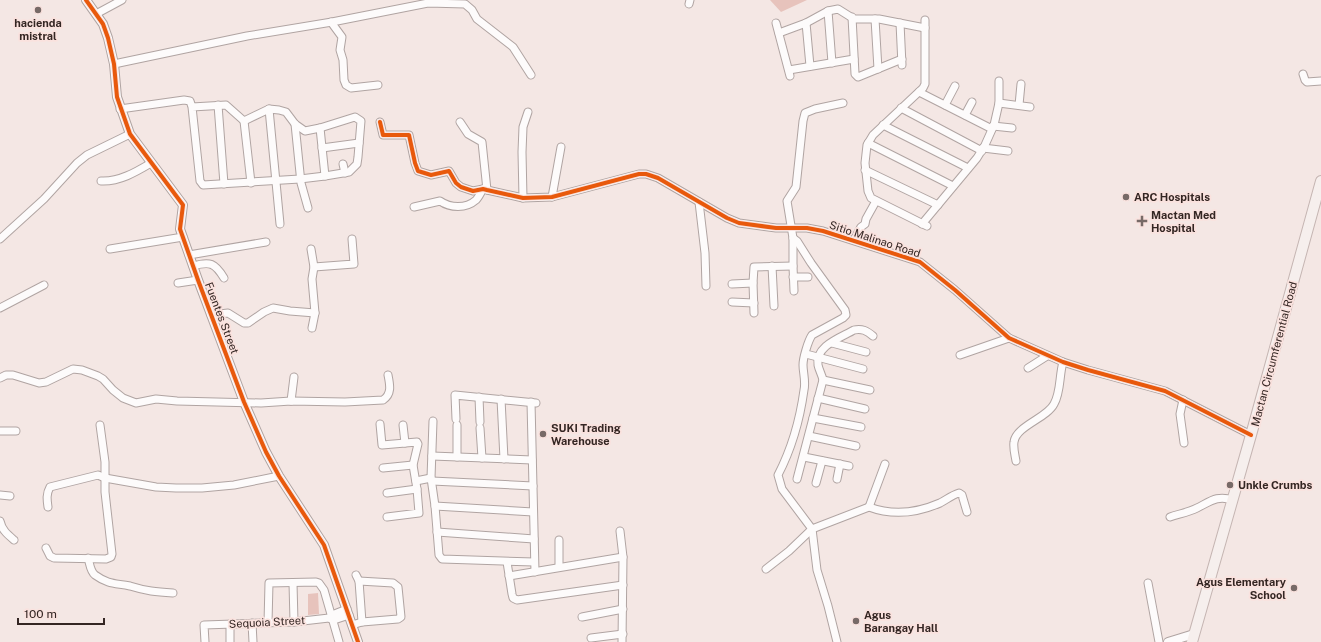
<svg xmlns="http://www.w3.org/2000/svg" width="1321" height="642" font-family="'Public Sans',sans-serif">
  <style>
    .grass { fill: #e7c3bc }
    .lines { fill: none; stroke-linecap: round; stroke-linejoin: round }
    .minor-casing { stroke: #b0a4a2; stroke-width: 9 }
    .tertiary-casing { stroke: #b0a4a2; stroke-width: 10 }
    .primary-casing { stroke: #c5b5b2; stroke-width: 12 }
    .minor { stroke: #fdfbfb; stroke-width: 7 }
    .tertiary { stroke: #fdfbfb; stroke-width: 8 }
    .primary { stroke: #f6efed; stroke-width: 10 }
    .cycleway-casing { stroke: #fae2de; stroke-width: 6 }
    .cycleway { stroke: #e8590c; stroke-width: 4 }
    .poi-dot { fill: #776a67; stroke: #fae2de; stroke-width: 1.5 }
    .labels { text-anchor: middle; stroke-width: 3.5; stroke-linejoin: round; paint-order: stroke }
    .poi-label { font-size: 11px; font-weight: bold; fill: #342623; stroke: #fae2de; text-anchor: start }
    .street-label { font-size: 11px; fill: #342623; stroke: #fae2de }
  </style>
  <rect width="100%" height="100%" fill="#f4e7e4"/>
  <g class="grass">
    <polygon points="770,0 807,0 781,12"/>
    <polygon points="318,593 319,614 308,615 308,594"/>
  </g>
  <g class="lines">
    <g class="minor-casing">
      <g id="minor">
        <polyline points="689,4 690,0"/>
        <polyline points="828,11 832,63"/>
        <polyline points="96,14 122,0"/>
        <polyline points="852,17 855,74 858,77 902,59"/>
        <polyline points="875,19 878,69"/>
        <polyline points="925,20 925,84 923,88 873,135 867,145 865,163 868,191 871,198 927,226"/>
        <polyline points="331,22 342,37 340,50 343,60 344,80 346,85 351,88 378,85"/>
        <polyline points="776,23 790,76"/>
        <polyline points="806,23 810,66"/>
        <polyline points="900,23 902,65"/>
        <polyline points="779,33 806,23 828,11 838,9 854,19 879,19 925,28"/>
        <polyline points="114,64 247,36 332,22 428,3 465,4 472,10 477,19 513,47 531,75"/>
        <polyline points="789,70 854,59"/>
        <polyline points="1303,74 1305,80 1307,82 1321,81"/>
        <polyline points="919,92 992,129"/>
        <polyline points="999,103 1030,107"/>
        <polyline points="218,105 224,184"/>
        <polyline points="945,105 955,86"/>
        <polyline points="1019,105 1021,84"/>
        <polyline points="901,108 982,151"/>
        <polyline points="120,109 184,100 190,101 192,107 200,181 203,185 300,179 325,176 349,172 357,164 358,157 361,121 355,117 320,128 305,131 295,124 286,112 279,110 269,109 244,121 226,105 192,107"/>
        <polyline points="269,109 280,224"/>
        <polyline points="965,115 972,102"/>
        <polyline points="244,121 251,183"/>
        <polyline points="380,122 383,135 409,135 415,163 418,171 431,175 449,171 456,183 461,187 473,191 483,189 487,190 523,198 552,197 639,174 646,174 658,178 727,218 739,223 776,228 807,228 823,231 920,262 955,290 1009,338 1063,362 1088,370 1165,391 1251,435"/>
        <polyline points="460,122 468,134 482,142 487,190"/>
        <polyline points="295,124 301,183 308,208"/>
        <polyline points="883,125 968,168"/>
        <polyline points="993,126 1012,128"/>
        <polyline points="320,128 325,176"/>
        <polyline points="868,143 953,186"/>
        <polyline points="322,148 359,143"/>
        <polyline points="983,148 1008,151"/>
        <polyline points="343,164 345,173"/>
        <polyline points="865,170 938,205"/>
        <path d="M101,181C119,182 136,172 151,163"/>
        <polyline points="552,197 561,147"/>
        <polyline points="523,198 522,152 523,127 528,112"/>
        <polyline points="699,202 705,253 706,286"/>
        <path d="M414,207L440,201C450,208 466,209 476,200C479,197 481,192 483,189"/>
        <polyline points="922,224 977,158 985,145 994,125 999,103 999,81"/>
        <path d="M793,238L797,241L811,263L845,310L846,315L843,318L812,335C808,341 803,358 803,365C803,373 806,381 804,390C800,419 792,448 778,475L782,489L812,529L817,570L828,606L837,642"/>
        <polyline points="0,239 44,199 77,163 87,155 130,134"/>
        <polyline points="854,240 861,227 865,224 866,219 876,201"/>
        <polyline points="110,249 183,237"/>
        <polyline points="311,249 314,267 312,279 315,313 312,328"/>
        <polyline points="189,255 266,242"/>
        <path d="M193,266C210,261 215,263 224,278"/>
        <polyline points="772,266 774,306"/>
        <polyline points="314,267 354,264 352,239"/>
        <polyline points="793,277 808,277"/>
        <polyline points="178,283 198,280"/>
        <polyline points="732,284 753,283"/>
        <polyline points="794,291 793,266 793,238 787,201 796,187 803,121 805,113 815,109 843,103"/>
        <polyline points="732,302 754,303"/>
        <polyline points="0,308 44,285"/>
        <polyline points="754,313 753,283 754,267 793,266"/>
        <polyline points="211,315 228,313 244,323 248,323 264,312 273,308 290,311 315,313"/>
        <polyline points="832,343 866,352"/>
        <polyline points="806,354 863,369"/>
        <polyline points="960,355 1009,338"/>
        <polyline points="1028,368 1047,356"/>
        <path d="M0,378L6,375H13L39,383L46,382L73,369L82,370L98,376L103,379L113,390L123,398L136,403L156,399L177,401L261,403L291,401L345,402L383,400C392,394 390,385 388,375"/>
        <polyline points="823,380 870,390"/>
        <polyline points="479,397 480,422"/>
        <polyline points="818,398 865,409"/>
        <polyline points="501,399 504,459"/>
        <polyline points="1183,400 1180,414 1184,443"/>
        <polyline points="291,401 294,377"/>
        <polyline points="531,402 535,572"/>
        <polyline points="813,418 861,427"/>
        <polyline points="456,419 455,395 536,403"/>
        <polyline points="433,421 431,478 435,506 439,555 442,559 534,562"/>
        <polyline points="380,424 382,445 417,442 418,444 413,465 417,489 419,513 387,517"/>
        <polyline points="403,425 405,443"/>
        <polyline points="457,425 457,457"/>
        <polyline points="480,428 482,458"/>
        <polyline points="0,431 16,431"/>
        <polyline points="809,436 856,446"/>
        <polyline points="432,456 532,460"/>
        <polyline points="804,457 849,466"/>
        <path d="M1016,461C1015,455 1013,448 1014,442C1016,426 1047,418 1054,404C1061,392 1059,376 1063,362"/>
        <polyline points="383,468 413,465"/>
        <path d="M797,479L823,380C822,375 819,370 818,365C815,346 840,338 854,330C862,328 867,331 873,336"/>
        <polyline points="837,479 840,464"/>
        <polyline points="416,481 431,478"/>
        <polyline points="432,481 533,486"/>
        <polyline points="816,483 822,461"/>
        <polyline points="387,493 417,489"/>
        <polyline points="0,495 10,496"/>
        <polyline points="435,506 533,512"/>
        <path d="M48,507C47,500 46,494 50,487L98,475L105,478L156,487L176,488H202L234,485L279,476"/>
        <polyline points="869,507 885,464"/>
        <path d="M1170,517C1179,514 1189,512 1197,508C1211,501 1217,495 1233,500"/>
        <path d="M0,521C2,530 7,534 14,540"/>
        <polyline points="620,531 623,557 622,642"/>
        <polyline points="437,532 534,539"/>
        <polyline points="559,540 559,567"/>
        <polyline points="46,548 50,556 54,558 106,559 111,557 112,554 105,492 105,462 100,425"/>
        <path d="M88,558C90,564 90,571 95,575C109,585 115,583 130,586C146,591 156,592 173,593"/>
        <polyline points="507,562 512,594 513,598 517,600 623,585"/>
        <path d="M766,569L789,551L812,529L869,507C893,516 917,513 940,503C946,500 952,495 959,493L962,495L967,512"/>
        <polyline points="356,575 359,581 362,622"/>
        <polyline points="509,576 623,557"/>
        <polyline points="293,583 294,622"/>
        <polyline points="1148,583 1159,642"/>
        <polyline points="582,617 623,609"/>
        <polyline points="331,619 334,620 349,615"/>
        <polyline points="252,623 253,642"/>
        <polyline points="268,623 269,583 316,582 319,583 324,590 339,642"/>
        <polyline points="230,624 230,642"/>
        <polyline points="352,625 362,622 398,619 401,617 398,587 393,583 359,581"/>
        <polyline points="591,638 623,634"/>
        <polyline points="205,642 204,625 294,622 329,618 332,615 347,609"/>
      </g>
    </g>
    <g class="tertiary-casing">
      <g id="tertiary">
        <polyline points="86,0 103,24 108,38 114,64 117,97 130,134 183,205 180,229 198,280 244,402 266,452 279,476 324,545 358,642"/>
        <polyline points="1168,642 1194,634"/>
      </g>
    </g>
    <g class="primary-casing">
      <polyline id="primary" points="1192,642 1251,435 1321,181"/>
    </g>
    <use href="#minor" class="minor"/>
    <use href="#tertiary" class="tertiary"/>
    <use href="#primary" class="primary"/>
    <g class="cycleway-casing">
      <g id="cycleway">
        <polyline points="86,0 103,24 108,38 114,64 117,97 130,134 183,205 180,229 198,280 244,402 266,452 279,476 324,545 358,642"/>
        <polyline points="380,122 383,135 409,135 415,163 418,171 431,175 449,171 456,183 461,187 473,191 483,189 487,190 523,198 552,197 639,174 646,174 658,178 727,218 739,223 776,228 807,228 823,231 920,262 955,290 1009,338 1063,362 1088,370 1165,391 1251,435"/>
      </g>
    </g>
    <use href="#cycleway" class="cycleway"/>
  </g>
  <g class="poi-dot">
    <circle cx="38" cy="10" r="4"/>
    <circle cx="1126" cy="197" r="4"/>
    <path d="M1140 215h4v4h4v4h-4v4h-4v-4h-4v-4h4z"/>
    <circle cx="543" cy="434" r="4"/>
    <circle cx="1230" cy="485" r="4"/>
    <circle cx="1294" cy="588" r="4"/>
    <circle cx="856" cy="621" r="4"/>
  </g>
  <g class="labels">
    <g class="poi-label">
      <text x="38" y="27" text-anchor="middle">hacienda<tspan x="38" dy="13">mistral</tspan></text>
      <text x="1134" y="201">ARC Hospitals</text>
      <text x="1151" y="219">Mactan Med<tspan x="1151" dy="13">Hospital</tspan></text>
      <text x="551" y="432">SUKI Trading<tspan x="551" dy="13">Warehouse</tspan></text>
      <text x="1238" y="489">Unkle Crumbs</text>
      <text x="1286" y="586" text-anchor="end">Agus Elementary<tspan x="1286" dy="13">School</tspan></text>
      <text x="864" y="619">Agus<tspan x="864" dy="13">Barangay Hall</tspan></text>
    </g>
    <g class="street-label">
      <text transform="translate(875 239) rotate(18)" y="4">Sitio Malinao Road</text>
      <text transform="translate(222 318) rotate(69)" y="4">Fuentes Street</text>
      <text transform="translate(1274 354) rotate(-75)" y="4">Mactan Circumferential Road</text>
      <text transform="translate(267 622) rotate(-3)" y="4">Sequoia Street</text>
    </g>
  </g>
  <path d="M18 618v6h86v-6" fill="none" stroke="#342623" stroke-width="2"/>
  <text x="24" y="618" font-size="12" fill="#342623" stroke="#fae2de" stroke-width="3" paint-order="stroke">100 m</text>
</svg>
